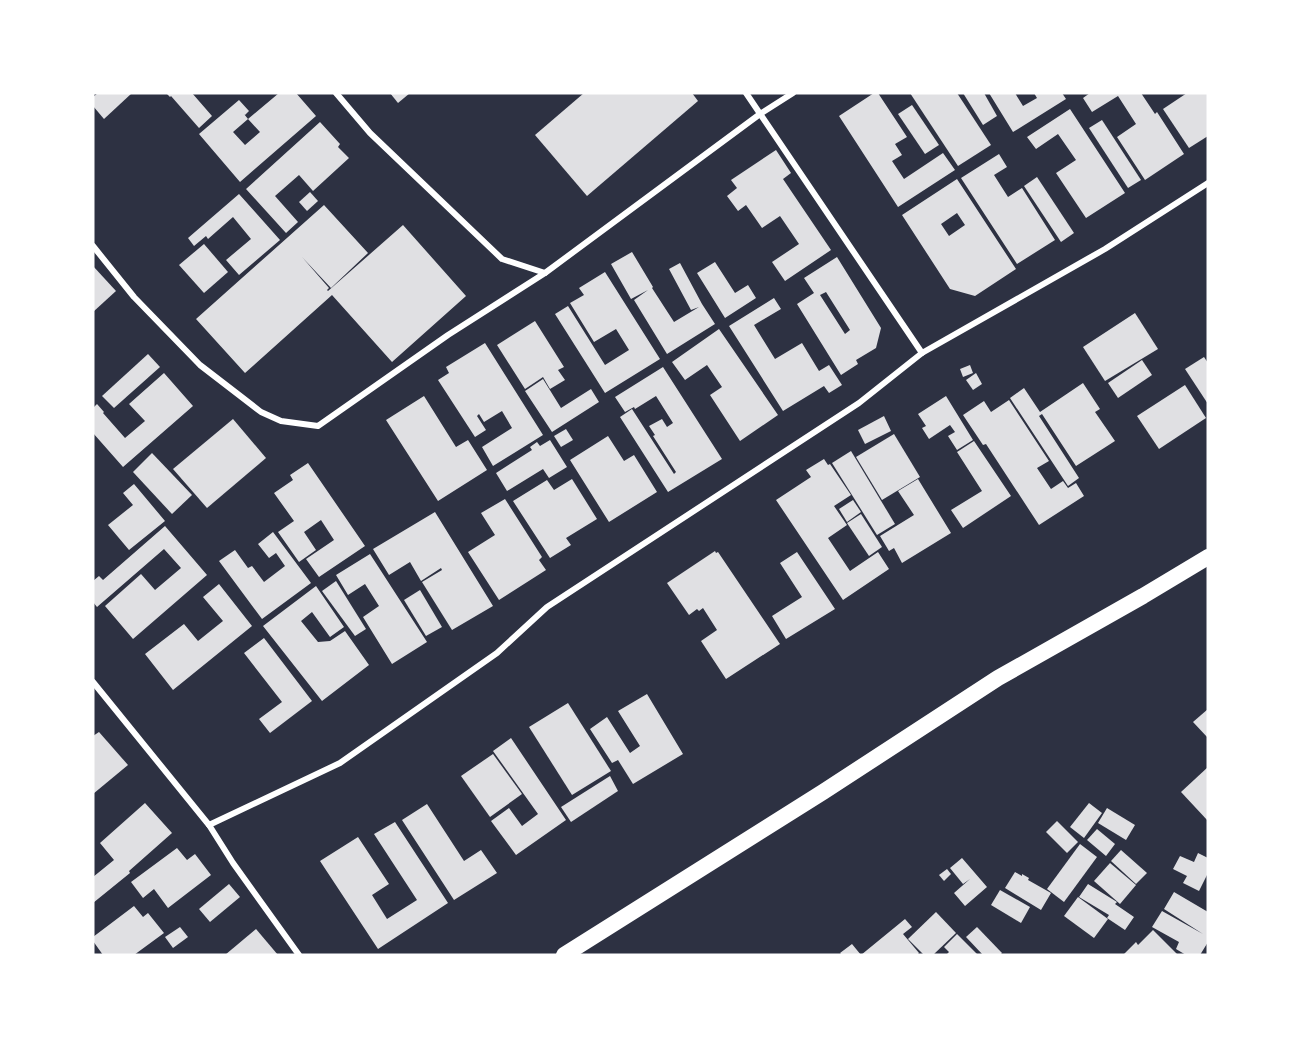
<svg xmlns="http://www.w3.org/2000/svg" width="1301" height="1048" font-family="Helvetica,sans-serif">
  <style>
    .building { fill: #e0e0e3; fill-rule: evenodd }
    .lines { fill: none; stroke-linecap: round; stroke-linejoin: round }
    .minor { stroke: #fff; stroke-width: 6 }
    .trunk { stroke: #fff; stroke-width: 16 }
  </style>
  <rect width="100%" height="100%" fill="#2d3142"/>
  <g class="building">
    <polygon points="98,93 132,93 104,119 93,106 93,97"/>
    <polygon points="166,93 192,93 212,116 199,128 171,96 170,97"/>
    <polygon points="279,93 296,93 316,116 240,182 199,134 239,100 249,111 245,115 244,114 248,119 233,132 245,145 260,132 248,119"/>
    <polygon points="390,93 410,93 398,103"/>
    <polygon points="584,93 692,93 698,101 587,196 535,135"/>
    <polygon points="874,93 878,93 907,137 895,144 902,155 892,161 904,179 943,153 955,170 898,207 839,116"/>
    <polygon points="910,93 957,93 991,145 958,166"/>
    <polygon points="963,93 984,93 997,116 983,125"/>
    <polygon points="989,93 1015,93 1023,106 1037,98 1034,93 1062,93 1066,99 1013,132"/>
    <polygon points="1090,93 1141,93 1155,114 1157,112 1184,154 1145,180 1117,137 1136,124 1118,96 1092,112 1083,98"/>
    <polygon points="1187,93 1208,93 1208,136 1189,148 1163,109"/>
    <polygon points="912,105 939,145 925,154 898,114"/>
    <polygon points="1070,109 1125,193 1086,218 1056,173 1076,160 1058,134 1036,149 1027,137"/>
    <polygon points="1102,120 1141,180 1128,188 1089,128"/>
    <polygon points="320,122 340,144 338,147 349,158 313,191 299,175 275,196 298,222 286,233 246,189"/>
    <polygon points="776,150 791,173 783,179 831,250 785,281 772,262 799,244 780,216 762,228 746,205 738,211 727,196 737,188 731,180"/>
    <polygon points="999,154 1007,167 994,175 1008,197 1022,188 1055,240 1017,264 961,178"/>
    <polygon points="1037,177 1074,233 1061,242 1024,186"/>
    <path d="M957,179L1016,269L975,296L950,289L902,215ZM957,213L965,225L949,236L941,224Z"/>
    <polygon points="310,192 318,201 307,211 299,202"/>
    <polygon points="239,194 280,240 239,275 226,260 251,239 233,217 208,239 206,236 194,246 188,238"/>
    <polygon points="324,205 368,253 331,288 302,257 329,288 327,290 328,291 403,225 466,296 392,362 332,295 245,373 196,319"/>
    <polygon points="204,244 228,272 204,293 179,265"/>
    <polygon points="632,252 653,287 652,288 674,322 699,307 691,310 669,269 680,263 702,304 715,324 667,354 634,300 648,290 631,299 611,264"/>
    <path d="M837,257L881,328L876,348L856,360L858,364L841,375L797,304L814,293L804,278ZM826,292L850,330L845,334L820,295Z"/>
    <polygon points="715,262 735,293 748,285 756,298 725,318 697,273"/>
    <polygon points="93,266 116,291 93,312"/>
    <polygon points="605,272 660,359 605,393 555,314 568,306 605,365 629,350 616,329 594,342 570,303 584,295 579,288"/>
    <polygon points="774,298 781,309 754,325 775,359 802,343 819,371 829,365 842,385 829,393 824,386 783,411 729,326"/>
    <polygon points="1135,313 1158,349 1105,381 1083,347"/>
    <polygon points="535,321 564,367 558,370 565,380 550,389 543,377 525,389 497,345"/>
    <polygon points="719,329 778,415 740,441 710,395 722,387 707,365 685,380 672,362"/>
    <polygon points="485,343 543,435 493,466 482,447 512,428 502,411 484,422 479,414 477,416 486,430 475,437 438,380 449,373 446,367"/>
    <polygon points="148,354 160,367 114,408 102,396"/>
    <polygon points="1204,357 1208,363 1208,404 1185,369"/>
    <polygon points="1142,360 1152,375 1118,398 1108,383"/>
    <polygon points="970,365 973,373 963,377 960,369"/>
    <polygon points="663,367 722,459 668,492 620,417 632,409 674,474 676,472 653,436 655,435 649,426 662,419 667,427 673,423 656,396 635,409 634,407 625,412 615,397"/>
    <polygon points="164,373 193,406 123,467 93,433 93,408 97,404 104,412 103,413 125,438 145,421 129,404"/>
    <polygon points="976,373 982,384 973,390 966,380"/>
    <polygon points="543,379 561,408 591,389 599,402 552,432 525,391"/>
    <polygon points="1083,383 1100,409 1095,412 1115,441 1076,466 1042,414 1039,416 1079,478 1068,486 1010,398 1024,388 1040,412"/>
    <polygon points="1185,385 1206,418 1159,449 1137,416"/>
    <polygon points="424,396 456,447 468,440 487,470 438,501 386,420"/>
    <polygon points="946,396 973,440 957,450 948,436 955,432 950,425 929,439 922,428 926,426 918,414"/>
    <polygon points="1009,400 1049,461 1037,468 1051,489 1063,481 1068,488 1076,483 1084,496 1039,525 986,444 983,445 963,415 984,401 991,412"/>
    <polygon points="884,416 891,431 865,444 858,430"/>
    <polygon points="233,419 266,458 207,508 173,469"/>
    <polygon points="566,429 573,440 561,447 554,436"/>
    <polygon points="894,434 920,477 882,500 856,457"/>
    <polygon points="608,436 624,461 634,455 657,492 609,522 570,460"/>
    <polygon points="550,440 567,467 549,478 543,469 507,491 496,473 532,450 530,447 537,442 540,446"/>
    <polygon points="974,441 1011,496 963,528 951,510 982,491 957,452"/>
    <polygon points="851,451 895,524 877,535 832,463"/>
    <polygon points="152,453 192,495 172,514 133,472"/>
    <polygon points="824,459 828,465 830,464 851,495 834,506 847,525 828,538 850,571 878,552 889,569 843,600 776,500 811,477 806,470"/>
    <polygon points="308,463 365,546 319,577 306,559 334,540 321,520 304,532 316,550 299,562 278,532 294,521 274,493 293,480 290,475"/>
    <polygon points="572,479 597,519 566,538 571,545 550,558 513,501 547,480 554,490"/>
    <polygon points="918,479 951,533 902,563 894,548 889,551 880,536 914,515 898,491"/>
    <polygon points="134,484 165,521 129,550 108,525 133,505 123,493"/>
    <polygon points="505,499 542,557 539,560 546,570 499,600 468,552 495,535 481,513"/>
    <polygon points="853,500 861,512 847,522 839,509"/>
    <polygon points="435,512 493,606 452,630 422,582 442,570 441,568 421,581 410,562 389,575 373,549"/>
    <polygon points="861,514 882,547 869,556 847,523"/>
    <polygon points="165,526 207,575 133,639 105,606 141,574 155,590 181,568 164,549 97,607 93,602 93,581 99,576 103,580"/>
    <polygon points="273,532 311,583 262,619 219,561 235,550 248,568 252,566 264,582 285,566 276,553 269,558 258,544"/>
    <polygon points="715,551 716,553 718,552 780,644 726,679 701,641 717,630 703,608 699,611 697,609 689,615 667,583"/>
    <polygon points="797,552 835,609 786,639 772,616 802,597 780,563"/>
    <polygon points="370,554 427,642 392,664 363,617 379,606 365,584 348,595 336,575"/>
    <polygon points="336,581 366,629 355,636 322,591"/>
    <polygon points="219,584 252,626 173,690 145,654 184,624 198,641 223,621 203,597"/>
    <polygon points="316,586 344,627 330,637 312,612 301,621 318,642 330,641 345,631 369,665 322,701 263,626"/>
    <polygon points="420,590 442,627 426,636 404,600"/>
    <polygon points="264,638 312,701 270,733 259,719 282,702 244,653"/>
    <polygon points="647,694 683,754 633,784 618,760 612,763 590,729 607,717 630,753 640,746 618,711"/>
    <polygon points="568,703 611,771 572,795 529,727"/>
    <polygon points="1208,709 1208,738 1193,722"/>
    <polygon points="99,732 128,765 93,794 93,736"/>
    <polygon points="511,738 566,820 516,855 491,821 509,808 522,826 538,814 493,751"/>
    <polygon points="493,754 522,794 490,817 461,776"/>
    <polygon points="1208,767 1208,821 1181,792"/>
    <polygon points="610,776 618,791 571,822 561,807"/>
    <polygon points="145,803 172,833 129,871 130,873 93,903 93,877 114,860 100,843"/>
    <polygon points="1089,803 1102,813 1084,838 1070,827"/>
    <polygon points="427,804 464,861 481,850 497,873 454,900 402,820"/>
    <polygon points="1107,808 1135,825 1126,840 1098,823"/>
    <polygon points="1057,821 1078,842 1067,853 1046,832"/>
    <polygon points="395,822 448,903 378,949 320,861 358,837 389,884 372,895 387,919 417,900 374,834"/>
    <polygon points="1097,829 1115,844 1106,856 1087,840"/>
    <polygon points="1080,844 1097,857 1064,902 1047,889"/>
    <polygon points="177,848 187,860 195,854 211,875 168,908 154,889 143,898 131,882"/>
    <polygon points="1121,850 1147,873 1136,884 1111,861"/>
    <polygon points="1198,853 1208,858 1208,873 1199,891 1183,883 1187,876 1173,869 1180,856 1194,862"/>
    <polygon points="962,858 987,887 965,906 954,893 970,879 963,884 950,868"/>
    <polygon points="1110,863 1136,885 1120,904 1094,881"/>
    <polygon points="947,869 951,874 944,881 939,875"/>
    <polygon points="1015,872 1022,876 1022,874 1029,878 1028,880 1051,893 1041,910 1005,888"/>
    <polygon points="229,884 240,897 210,922 199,909"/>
    <polygon points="1088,884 1117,902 1115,904 1134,917 1125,930 1107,918 1109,915 1079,897"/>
    <polygon points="1000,890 1030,907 1021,923 991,905"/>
    <polygon points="1174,892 1208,912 1208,942 1200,955 1186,955 1176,949 1179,942 1152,927 1162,911 1203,934 1164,909"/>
    <polygon points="1078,897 1108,919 1094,938 1064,916"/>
    <polygon points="134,906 143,917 148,913 164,933 134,955 103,955 93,941 93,937"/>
    <polygon points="936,912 956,933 933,955 924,955 908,939"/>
    <polygon points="905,919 912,927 903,934 919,953 917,955 842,955 840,953 852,944 861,955"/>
    <polygon points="180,927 188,937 173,948 165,937"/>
    <polygon points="977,927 1002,953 1000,955 983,955 966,937"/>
    <polygon points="256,929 278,955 225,955"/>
    <polygon points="1153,930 1178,955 1123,955 1136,942 1138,945"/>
    <polygon points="957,934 978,955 946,955 949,952 944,947"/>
  </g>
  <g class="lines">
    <g class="minor">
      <polyline points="336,93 370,133 502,259 545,273"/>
      <polyline points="746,93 922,353"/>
      <polyline points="93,246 134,297 200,365 239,395 261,412 281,421 318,426 448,335 545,273 760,114 793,93"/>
      <polyline points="93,682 209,825 233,863 299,955"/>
      <polyline points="209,825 340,763 497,653 547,607 859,403 922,353 1105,249 1208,183"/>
    </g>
    <polyline class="trunk" points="564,955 823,792 998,678 1143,596 1208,557"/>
  </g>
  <rect width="1301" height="1048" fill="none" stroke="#ffffff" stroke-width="189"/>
</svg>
